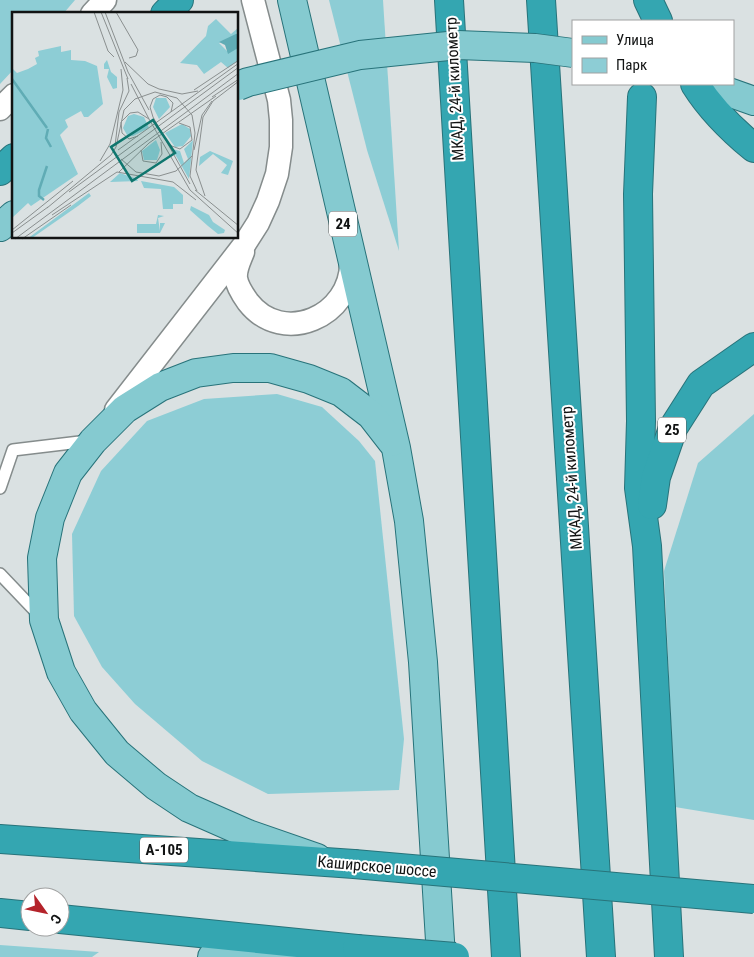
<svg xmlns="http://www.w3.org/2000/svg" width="754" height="957" font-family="'Roboto Condensed',sans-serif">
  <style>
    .green { fill: #8dcdd5 }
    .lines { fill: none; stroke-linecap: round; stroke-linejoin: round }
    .lane-casing { stroke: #858c8c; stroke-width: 14 }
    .street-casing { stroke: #858c8c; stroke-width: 25 }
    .primary-casing { stroke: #28737a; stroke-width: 30 }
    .highway-casing { stroke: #28737a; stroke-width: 30 }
    .lane { stroke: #fff; stroke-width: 11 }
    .street { stroke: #fff; stroke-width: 22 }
    .primary { stroke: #85cad0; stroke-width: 28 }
    .highway { stroke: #34a6b1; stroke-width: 28 }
    .primary-bridge-casing { stroke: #28737a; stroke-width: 30; stroke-linecap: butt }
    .highway-bridge-casing { stroke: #28737a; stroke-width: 30; stroke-linecap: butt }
    .primary-bridge { stroke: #85cad0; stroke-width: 28 }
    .highway-bridge { stroke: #34a6b1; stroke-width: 28 }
    .labels { text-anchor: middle; stroke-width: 4; stroke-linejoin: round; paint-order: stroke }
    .shield { fill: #fff; stroke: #585a5a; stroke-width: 1 }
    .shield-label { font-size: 15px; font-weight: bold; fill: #111313 }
    .street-label { font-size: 16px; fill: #111313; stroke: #fff }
    .inset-river { fill: none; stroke: #60acb5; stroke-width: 2.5 }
    .inset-road { fill: none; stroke: #8a8f8f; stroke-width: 1 }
    .view { fill: #0f766e; fill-opacity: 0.15; stroke: #0f766e; stroke-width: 2.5 }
    .inset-edge { fill: none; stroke: #111313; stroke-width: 2.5 }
  </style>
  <rect width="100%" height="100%" fill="#dae1e2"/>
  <g class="green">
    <polygon points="0,0 75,0 63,14 14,14 14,69 0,84"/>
    <polygon points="329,0 383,0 399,251 367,150"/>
    <polygon points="277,394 322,407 359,441 375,461 404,739 399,790 268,794 202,761 135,704 102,667 74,616 72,534 101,471 147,421 204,399"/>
    <polygon points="754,414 754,820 675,807 664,571 698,463"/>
    <polygon points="0,945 99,952 92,957 0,957"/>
  </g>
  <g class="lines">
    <g class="lane-casing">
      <g id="lane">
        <polyline points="0,488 13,450 88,441"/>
        <polyline points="0,574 39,615"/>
      </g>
    </g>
    <g class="street-casing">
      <g id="street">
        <polyline points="92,14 105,0"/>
        <polyline points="0,109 14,95"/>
        <path d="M243,252C240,260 235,269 236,278C237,286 243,295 248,302C283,347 352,316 351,262"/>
        <polyline points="116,410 244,245 258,223 268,201 277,174 281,147 281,120 279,100 253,0"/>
      </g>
    </g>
    <g class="primary-casing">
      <g id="primary">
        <polyline points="292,0 396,448 409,521 423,662 441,957"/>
        <polyline points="706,84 754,101"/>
        <polyline points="0,227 14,215"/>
        <polyline points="317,858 248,834 189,808 156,786 117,753 83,711 61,672 44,620 42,558 50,518 68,473 93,441 125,409 160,387 196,373 233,368 270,368 309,379 341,392 371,415 392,442"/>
        <polyline points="212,957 288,947"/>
      </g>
    </g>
    <g class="highway-casing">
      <g id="highway">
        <polyline points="449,0 506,957"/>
        <polyline points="541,0 601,957"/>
        <polyline points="648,0 658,21"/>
        <polyline points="165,14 179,0"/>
        <path d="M695,84C710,108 732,130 754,148"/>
        <polyline points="642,97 638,194 641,421 639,488 647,546 669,957"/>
        <polyline points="0,171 14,158"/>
        <polyline points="652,505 656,477 673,428 701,384 754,347"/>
        <polyline points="0,839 354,864"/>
        <polyline points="0,913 30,916"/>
        <polyline points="60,919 357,949"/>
      </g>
    </g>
    <use href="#lane" class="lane"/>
    <use href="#street" class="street"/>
    <use href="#primary" class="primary"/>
    <use href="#highway" class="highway"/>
    <g class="primary-bridge-casing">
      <polyline id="primary-bridge" points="238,86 248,82 360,55 458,45 535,48 573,53"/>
    </g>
    <g class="highway-bridge-casing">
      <g id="highway-bridge">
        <polyline points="354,864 754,899"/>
        <polyline points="357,949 455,957"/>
      </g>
    </g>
    <use href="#primary-bridge" class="primary-bridge"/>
    <use href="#highway-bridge" class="highway-bridge"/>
  </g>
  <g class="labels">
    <g class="shield">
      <rect x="329" y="211.5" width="28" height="25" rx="4"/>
      <rect x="658" y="417.5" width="28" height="25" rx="4"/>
      <rect x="140" y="837.5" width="48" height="25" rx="4"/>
    </g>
    <g class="shield-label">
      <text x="343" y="229">24</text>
      <text x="672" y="435">25</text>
      <text x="164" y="855">А-105</text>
    </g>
    <g class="street-label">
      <text transform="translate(454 89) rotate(-93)" y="6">МКАД, 24-й километр</text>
      <text transform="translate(571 478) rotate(-94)" y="6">МКАД, 24-й километр</text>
      <text transform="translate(377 866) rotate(5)" y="6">Каширское шоссе</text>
    </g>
  </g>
  <g transform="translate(12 12)">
    <rect width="226" height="226" fill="#dae1e2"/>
    <path d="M204,7L219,22L226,16L224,23L207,31L215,39L226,36V49L216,56L209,50L192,62L185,53L168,51L194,24L196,14ZM49,34V40L59,38V48L73,49L85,54L91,92L76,105H72L69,99L53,108L56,115L48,123L66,162L19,194L16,191L0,206V56L5,61L16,57L25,52L23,46L27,44L26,39ZM95,48L99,60L105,65V76L101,77L95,65L97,57H92V52ZM144,86H154L158,95L147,107L141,95ZM122,102L132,105L137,116L121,124L115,123L111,116L116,104ZM170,112L178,117L179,124L171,134L163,135L153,121ZM144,128L148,138L145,148H132L130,139ZM181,128L177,167L160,137L168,139L172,151L176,147L172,137ZM198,139L221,149L216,163L209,161L215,153L201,142L187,154L188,145ZM108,161L125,167L126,169L98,170ZM129,169L162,175L171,183V192H161V197H151L149,177L132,176ZM77,181L79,184L66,194L20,226L15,227ZM179,194L197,203L201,210L213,218L212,221L206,222L196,214L178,198ZM146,203L152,204L146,206L148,219V211H153L148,221H125V212H144Z" fill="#8dcdd5"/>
    <path d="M226,21V36L216,42L213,33L207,30Z" fill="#60acb5"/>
    <path class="inset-river" d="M0,67L35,116M36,117L34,126L39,135M32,188L27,184V178L35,154"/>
    <path class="inset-road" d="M82,0L96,39L102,45M89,0L116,67M93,0L116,60L137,98M104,0L126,38L124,44L117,46M113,50L136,72L147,77L170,82L186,79M119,72L137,107M182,78L227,48M200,85L227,67M159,100L161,91L155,85L148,83L141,87L138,95L141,105L178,172M126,124L117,127L110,121L109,110L118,101L126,100L137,107L178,178L227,222M157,133L168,137L180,128L178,115L167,111M103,134L107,100L117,79L115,66M106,138L227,51M129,138L131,149L144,151L150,142L149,130M182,138L190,103L200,89M109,147L124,160L147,164L164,159L180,144M88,149L98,132L111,78L109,57M107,160L137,131L204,84M183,178L227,214M57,180L227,55M193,184L184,158L191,105L201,89L227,69M35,196L99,143L104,135L112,98L123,87L143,80L165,86L180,103L183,121L178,164L185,179M40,203L105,160L161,170L184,188M0,218L61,169M0,221L36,195M3,227L227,61M10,227L59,193"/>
    <path class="view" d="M141,108L163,141L120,169L99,135Z"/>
    <rect width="226" height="226" class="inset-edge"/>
  </g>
  <rect x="572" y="20" width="162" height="65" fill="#ffffff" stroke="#a0a1a1"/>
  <rect x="582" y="36" width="25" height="8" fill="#85cad0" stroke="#a0a1a1"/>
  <text x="616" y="45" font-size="15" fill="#111313">Улица</text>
  <rect x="582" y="58" width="25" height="15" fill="#8dcdd5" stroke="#a0a1a1"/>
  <text x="616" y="70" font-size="15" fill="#111313">Парк</text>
  <g transform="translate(45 912) rotate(123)"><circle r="24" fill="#ffffff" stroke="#a0a1a1"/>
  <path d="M0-4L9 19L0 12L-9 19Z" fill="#b4232a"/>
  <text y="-8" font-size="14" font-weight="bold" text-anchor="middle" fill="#111313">С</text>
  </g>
</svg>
